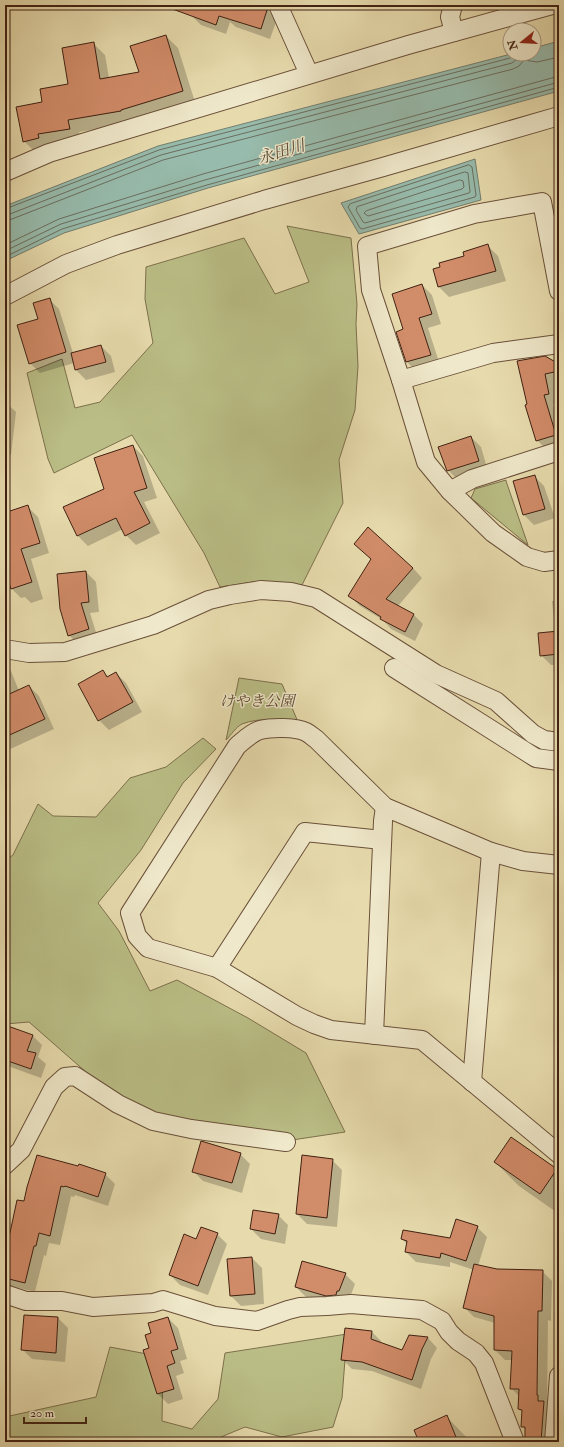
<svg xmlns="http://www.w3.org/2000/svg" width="564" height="1447" font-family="'IM FELL Double Pica','Noto Serif JP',serif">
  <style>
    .green { fill: #babe86; stroke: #7d704c }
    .water { fill: #97bbac; stroke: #747d6e }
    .shadow { fill: #0003 }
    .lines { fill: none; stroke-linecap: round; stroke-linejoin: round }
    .shore { stroke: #6c6e5f; stroke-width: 1 }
    .building { fill: #d18c69; stroke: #402112 }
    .minor-casing { stroke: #6a5039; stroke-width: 20 }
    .minor { stroke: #efe8ca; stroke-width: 18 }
    .labels { text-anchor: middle; stroke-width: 3; stroke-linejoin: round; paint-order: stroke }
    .park-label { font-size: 15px; font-style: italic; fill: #5e482f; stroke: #efe8ca }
    .water-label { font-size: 16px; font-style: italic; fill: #564838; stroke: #efe8ca }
  </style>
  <rect width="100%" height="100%" fill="#e7dbad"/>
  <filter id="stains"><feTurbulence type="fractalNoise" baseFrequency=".005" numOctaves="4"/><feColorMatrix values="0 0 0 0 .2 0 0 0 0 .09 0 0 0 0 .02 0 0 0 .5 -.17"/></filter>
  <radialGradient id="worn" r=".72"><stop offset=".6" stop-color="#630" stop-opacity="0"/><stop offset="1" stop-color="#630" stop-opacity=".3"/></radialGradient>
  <g class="green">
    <polygon points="287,226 351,238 357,304 356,324 358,366 355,410 339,460 343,503 302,585 259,581 220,587 204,553 132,435 54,473 48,459 27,373 62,359 75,408 100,402 153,343 145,299 146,267 244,238 275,294 309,282"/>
    <polygon points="506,480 506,481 528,545 471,498 475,489"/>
    <path d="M239,678L282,684L298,722C281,720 259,717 242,724C236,727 231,735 226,740Z"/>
    <polygon points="203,738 216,749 183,783 141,850 98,903 119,931 150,991 177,980 248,1018 306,1053 345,1132 279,1142 136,1116 29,1022 5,1024 5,861 13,855 38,804 53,816 96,817 130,778 166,767"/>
    <polygon points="347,1334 342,1398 333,1427 282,1437 245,1427 221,1437 220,1442 5,1442 5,1417 96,1397 110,1347 163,1357 162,1421 192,1429 218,1399 225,1353"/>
  </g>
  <g class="water">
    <polygon points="559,41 559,91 208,188 64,233 5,261 5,206 158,146 511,54 534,54 534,48"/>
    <polygon points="475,159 481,200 359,234 341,203"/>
  </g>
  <g class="shadow">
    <polygon points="195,5 256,5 267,9 277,19 270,39 236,27 230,22 226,34 201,25 191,15"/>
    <polygon points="364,5 373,5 368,10"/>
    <polygon points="497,5 515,5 501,9"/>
    <polygon points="166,36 178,48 195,102 132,123 79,132 81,141 36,153 24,141 43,103 69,85 93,43 105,55 109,78 140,73"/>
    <polygon points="488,246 498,256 506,281 449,297 439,287 465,256"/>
    <polygon points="422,285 432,295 441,324 428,328 440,365 417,372 407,362 397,332 405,330"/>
    <polygon points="49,299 59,309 73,353 101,346 111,356 115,372 86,380 76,370 74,363 40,373 30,363"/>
    <polygon points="519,362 559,365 559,383 554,384 558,403 553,404 559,424 559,447 547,450 537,440"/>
    <polygon points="5,402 16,412 11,455 5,454"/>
    <polygon points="471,437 481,447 488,471 458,480 448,470"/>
    <polygon points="133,446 143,456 157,498 144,502 160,533 136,545 126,535 123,529 88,546 78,536"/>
    <polygon points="534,476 544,486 555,518 534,525 524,515 514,482"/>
    <polygon points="28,507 38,517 49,553 31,559 43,599 31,603 25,597 21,598 11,588 5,569 5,514"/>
    <polygon points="355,544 413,568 422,578 398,606 413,614 423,624 415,641 391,629 383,620 360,606 350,596 372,560"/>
    <polygon points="86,572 96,582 99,612 90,613 98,639 79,645 69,635"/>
    <polygon points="554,593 559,593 559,625 554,620 552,601 555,601"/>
    <polygon points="559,632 559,665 551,665 541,655"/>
    <polygon points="5,665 11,671 19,691 29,686 39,696 54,729 8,750 5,747"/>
    <polygon points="103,672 109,677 116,673 126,683 142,712 109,730 99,720"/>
    <polygon points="5,1026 32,1035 42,1045 38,1057 46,1064 41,1078 5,1065"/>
    <polygon points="512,1138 559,1172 559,1214 519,1186 495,1162"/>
    <polygon points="240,1154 250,1164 242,1193 203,1181 193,1171"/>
    <polygon points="332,1160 342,1170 337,1227 307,1224 297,1214"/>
    <polygon points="105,1174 115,1184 108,1206 75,1195 74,1197 71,1196 60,1245 49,1243 46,1256 44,1255 35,1292 7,1285 5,1283 5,1249 7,1250 24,1203 28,1187"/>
    <polygon points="278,1215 288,1225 285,1244 261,1239 251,1229"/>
    <polygon points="477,1227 487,1237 478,1266 497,1270 542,1271 552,1281 551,1321 548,1320 547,1405 554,1412 551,1442 526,1442 526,1431 522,1426 523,1413 519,1409 520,1397 511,1388 512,1360 505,1360 495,1350 495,1323 474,1317 464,1307 474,1270 450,1262 450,1267 416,1262 406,1252 407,1244 402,1239 451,1239"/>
    <polygon points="217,1234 227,1244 208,1295 180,1285 170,1275 197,1241"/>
    <polygon points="252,1258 262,1268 264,1304 241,1306 231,1296"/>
    <polygon points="345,1274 355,1284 349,1300 337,1305 306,1297 296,1287"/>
    <polygon points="58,1318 68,1328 65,1362 32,1359 22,1349"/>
    <polygon points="168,1318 178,1328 187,1359 180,1361 184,1373 176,1376 183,1399 168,1404 158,1394 150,1349 152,1334"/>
    <polygon points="372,1332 381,1341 381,1344 403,1351 410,1336 428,1338 437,1348 431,1359 421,1389 372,1371 352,1369 343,1360"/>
    <polygon points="446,1416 471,1442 420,1442"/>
  </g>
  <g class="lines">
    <g class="shore">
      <polygon points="469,165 472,167 476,195 475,197 362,229 360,228 348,207 350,204"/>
      <polygon points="465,172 468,173 470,192 469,193 365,223 363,222 356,210 357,207"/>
      <polygon points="460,180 463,181 464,187 462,189 368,216 364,213 366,211"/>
      <polyline points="5,209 159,150 510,58 514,54"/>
      <polyline points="5,214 10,214 161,155 512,63 517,59 519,54"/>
      <polyline points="5,220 12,219 163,160 513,69 519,66 524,60 537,62 559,57"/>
      <polyline points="5,245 59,219 203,174 559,76"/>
      <polyline points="5,251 61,224 205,180 559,82"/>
      <polyline points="5,257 62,229 207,185 559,87"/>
    </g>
  </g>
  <g class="building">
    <polygon points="168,5 268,5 268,7 261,29 219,16 216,25 167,7"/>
    <polygon points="166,35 183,91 121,110 121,111 68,120 70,129 38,134 39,138 23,142 16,107 42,102 40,89 68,84 62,48 94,42 100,79 139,72 130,46"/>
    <polygon points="488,244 496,271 438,287 433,269 440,267 439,263 464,256 463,252"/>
    <polygon points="422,284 432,314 419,318 431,355 406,362 396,332 403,329 392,294"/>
    <polygon points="50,298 66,352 29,364 17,325 38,319 33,303"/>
    <polygon points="101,345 106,362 75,370 71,353"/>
    <polygon points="545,356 559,364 559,371 545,374 549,394 544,395 556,435 536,441 525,405 527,404 517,361"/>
    <polygon points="471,436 479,461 447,471 438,447"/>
    <polygon points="133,445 147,488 134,492 150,523 125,536 116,518 77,536 63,507 104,489 94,458"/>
    <polygon points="535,475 545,509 523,515 513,481"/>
    <polygon points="28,505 40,543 21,549 32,582 11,589 5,572 5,510 9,509 10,511"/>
    <polygon points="368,527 413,568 386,599 414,614 405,632 380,619 381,617 348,596 371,559 354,544"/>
    <polygon points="86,571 89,602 81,603 89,629 68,636 60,609 57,574"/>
    <polygon points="559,631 559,654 540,656 538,633"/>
    <polygon points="103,670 107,677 116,672 133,702 98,721 78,684"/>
    <polygon points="29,685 45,719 5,737 5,696"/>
    <polygon points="5,1025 33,1035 27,1051 36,1053 31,1069 5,1060"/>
    <polygon points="511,1137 557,1169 540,1194 494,1162"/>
    <polygon points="201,1141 241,1153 232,1183 192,1172"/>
    <polygon points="37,1155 78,1166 79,1164 106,1173 98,1197 65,1186 64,1187 61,1186 50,1236 39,1233 36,1246 34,1246 25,1283 5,1278 5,1256 17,1200 24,1201 27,1187"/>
    <polygon points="302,1155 333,1159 327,1218 296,1214"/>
    <polygon points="253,1210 279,1214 275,1234 250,1229"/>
    <polygon points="456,1219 478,1226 466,1261 441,1253 440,1258 405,1252 407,1241 401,1239 403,1230 450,1238"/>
    <polygon points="201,1227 218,1233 198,1286 169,1275 184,1234 196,1239"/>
    <polygon points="252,1257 255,1294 230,1296 227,1259"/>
    <polygon points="302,1261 346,1273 339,1291 337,1291 336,1295 326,1296 295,1287"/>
    <polygon points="474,1264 497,1269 543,1270 542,1311 538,1311 537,1395 538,1395 538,1401 544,1401 541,1442 525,1442 525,1427 521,1427 522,1410 518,1409 519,1389 510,1389 512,1351 494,1350 494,1316 463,1308"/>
    <polygon points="24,1315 58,1317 56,1353 21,1350"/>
    <polygon points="168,1317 178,1349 171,1351 175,1363 167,1366 174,1389 157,1394 143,1350 149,1348 145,1335 151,1333 148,1323"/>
    <polygon points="345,1328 372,1331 371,1339 402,1350 409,1335 428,1337 422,1349 412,1380 362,1362 341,1360"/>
    <polygon points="447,1415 458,1442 419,1442 414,1430"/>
  </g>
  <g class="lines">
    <g class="minor-casing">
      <g id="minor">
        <polyline points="278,5 309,74"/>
        <polyline points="453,5 450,17 454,32"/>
        <polyline points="5,172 49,153 408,45 552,5"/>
        <polyline points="559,291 542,202 474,214 367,246 371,290 401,380 426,462 450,491 493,533 527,557 544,562 559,560"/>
        <polyline points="5,296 66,264 117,245 264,200 383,167 559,116"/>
        <polyline points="401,380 493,353 559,344"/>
        <polyline points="450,491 472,479 559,451"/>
        <polyline points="5,649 29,653 65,652 153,625 209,600 230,595 261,590 291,592 316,598 436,674 496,701 533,734 544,740 559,742"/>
        <polyline points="394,668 536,758 559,761"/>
        <path d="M559,865L523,861L491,852L385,807L316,739C313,737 310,734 306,732C296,727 272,727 260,730C251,733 244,740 237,746L130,913L137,936L148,948L217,968L297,1016L314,1024L331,1030L422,1040L559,1154"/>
        <polyline points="217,968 305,832 382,840"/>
        <polyline points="374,1035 383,821 385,807"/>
        <polyline points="472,1082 491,852"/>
        <polyline points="5,1165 21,1150 54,1087 65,1077 75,1076 118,1104 153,1121 191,1129 286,1142"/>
        <polyline points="5,1294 26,1301 62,1301 93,1307 153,1303 163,1300 215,1316 257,1321 288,1310 300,1307 327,1306 351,1304 422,1310 442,1321 449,1332 458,1341 476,1353 484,1363 515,1442"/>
        <polyline points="554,1442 559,1376"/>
      </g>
    </g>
    <use href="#minor" class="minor"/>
  </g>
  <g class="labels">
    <g class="park-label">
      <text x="257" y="706">けやき公園</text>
    </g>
    <g class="water-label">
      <text transform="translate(281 151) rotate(-17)" y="6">永田川</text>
    </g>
  </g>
  <rect width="564" height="1447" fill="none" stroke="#e7dbad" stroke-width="20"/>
  <rect x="6" y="6" width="552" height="1435" fill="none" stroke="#402112" stroke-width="2"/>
  <rect x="10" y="10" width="544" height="1427" fill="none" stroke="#402112"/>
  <g transform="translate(522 42) rotate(252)"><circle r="19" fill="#efe8ca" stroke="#a99880"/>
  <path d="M0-3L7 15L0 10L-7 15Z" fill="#8f2418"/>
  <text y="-6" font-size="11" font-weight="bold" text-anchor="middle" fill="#402112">N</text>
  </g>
  <path d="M24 1417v6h62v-6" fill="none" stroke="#402112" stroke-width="2"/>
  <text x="30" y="1417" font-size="12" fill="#402112" stroke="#efe8ca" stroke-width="3" paint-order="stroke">20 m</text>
  <rect width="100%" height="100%" filter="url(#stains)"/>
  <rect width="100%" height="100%" fill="url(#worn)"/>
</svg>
